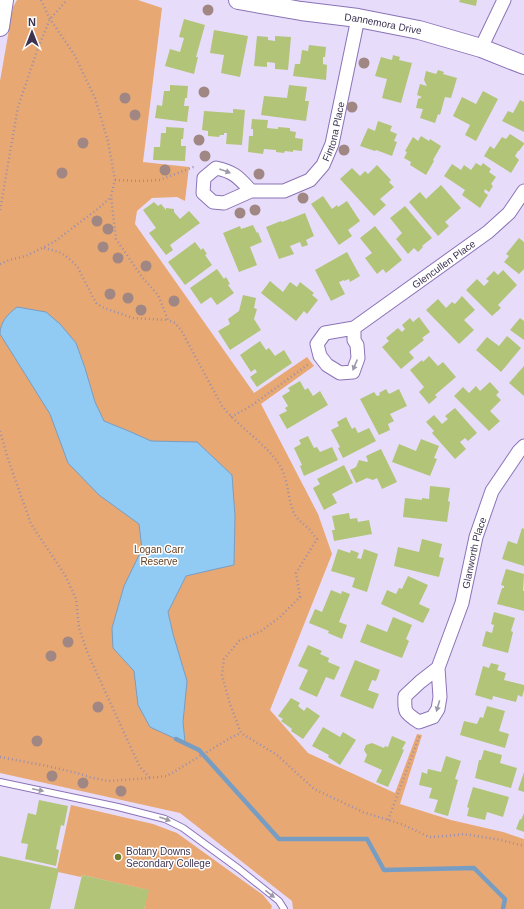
<svg xmlns="http://www.w3.org/2000/svg" width="524" height="909" font-family="Arial,sans-serif">
  <style>
    .green { fill: #e8a873 }
    .water { fill: #91cbf4; stroke: #789dc3 }
    .lines { fill: none; stroke-linecap: round; stroke-linejoin: round }
    .stream { stroke: #789dc3; stroke-width: 4.5 }
    .building { fill: #b2c477 }
    .lane-casing { stroke: #8b73b6; stroke-width: 8 }
    .street-casing { stroke: #8b73b6; stroke-width: 15 }
    .secondary-casing { stroke: #8b73b6; stroke-width: 20 }
    .path { stroke: #998fad; stroke-width: 2.5; stroke-dasharray: 1 3; stroke-linecap: butt }
    .lane { stroke: #fff; stroke-width: 6 }
    .street { stroke: #fff; stroke-width: 13 }
    .secondary { stroke: #fff; stroke-width: 18 }
    .tree { fill: #a08784 }
    .oneway { fill: #9e99a8 }
    .poi-dot { fill: #6d7d2c; stroke: #fff; stroke-width: 1.5 }
    .labels { text-anchor: middle; stroke-width: 3; stroke-linejoin: round; paint-order: stroke }
    .street-label { font-size: 10px; fill: #3d3350; stroke: #fff }
    .park-label { font-size: 10px; fill: #664122; stroke: #fff }
    .poi-label { font-size: 10px; fill: #3d3350; stroke: #fff; text-anchor: start }
  </style>
  <rect width="100%" height="100%" fill="#e7ddfb"/>
  <g class="green">
    <polygon points="17,0 138,0 162,8 143,162 189,167 185,201 177,197 152,198 137,211 135,224 254,393 307,357 314,366 261,404 318,514 332,554 270,710 308,753 395,793 417,734 422,735 400,804 451,820 503,832 524,839 524,909 293,909 292,901 180,813 0,773 0,81 13,7"/>
    <polygon points="71,805 153,824 177,833 263,895 272,906 271,909 144,909 148,890 82,875 81,877 58,872 57,869"/>
  </g>
  <path class="water" d="M17,307L46,312L60,324L76,343L85,368L95,402L104,421L131,432L151,441L197,442L232,475L235,516L234,565L216,569L186,576L168,612L173,634L187,681L183,722L185,742L176,739L150,727L138,705L134,671L113,648L112,628L124,586L142,549L139,524L99,495L68,463L50,414L0,334C0,322 8,314 17,307Z"/>
  <g class="lines">
    <polyline class="stream" points="176,739 199,750 279,839 367,839 384,870 474,868 505,899 503,909"/>
  </g>
  <g class="building">
    <polygon points="460,0 477,0 476,6 459,2"/>
    <polygon points="184,19 205,25 196,57 198,57 194,74 165,66 170,49 180,52 184,38 179,37"/>
    <polygon points="214,30 248,36 240,77 221,73 224,55 210,53"/>
    <polygon points="257,36 268,37 268,40 275,41 275,36 291,37 288,70 275,69 275,63 267,62 267,67 254,66"/>
    <polygon points="309,45 326,47 325,57 323,57 323,64 327,65 326,80 293,76 295,64 300,64 302,50 308,51"/>
    <polygon points="393,55 400,57 399,60 412,63 401,103 382,98 387,79 375,76 381,57 392,60"/>
    <polygon points="438,70 444,72 443,74 457,78 451,98 445,97 440,115 438,114 435,123 420,118 423,109 416,108 418,99 422,97 417,95 420,84 427,86 424,80 426,71 436,74"/>
    <polygon points="170,85 188,86 187,98 185,98 184,106 189,106 187,122 155,118 157,105 162,106 164,91 170,91"/>
    <polygon points="289,85 307,87 305,101 309,101 306,121 261,115 264,96 287,98"/>
    <polygon points="483,91 498,99 476,141 465,135 470,125 453,116 462,97 476,104"/>
    <polygon points="520,100 524,102 524,132 502,121 508,111 513,113"/>
    <polygon points="233,109 245,110 242,145 226,144 227,133 224,133 224,135 220,135 219,137 208,136 208,131 202,130 204,111 233,113"/>
    <polygon points="252,119 268,120 267,128 278,129 278,127 290,128 290,131 296,132 295,138 303,139 302,151 293,150 293,152 285,151 284,153 276,152 276,150 264,149 263,154 248,152 249,136 253,136 253,129 251,129"/>
    <polygon points="378,121 392,126 390,131 397,134 394,141 397,142 392,156 376,150 375,151 360,146 368,128 375,131"/>
    <polygon points="166,127 184,128 183,139 181,139 181,146 186,146 185,161 153,160 154,147 160,147 161,133 166,133"/>
    <polygon points="510,134 524,143 524,144 519,151 518,151 515,156 519,160 511,173 484,156 490,146 494,149 502,137 506,139"/>
    <polygon points="421,136 429,141 430,139 441,146 433,160 434,161 426,175 410,165 411,162 404,158 407,152 405,151 413,137 418,141"/>
    <polygon points="476,163 481,166 483,163 491,169 489,172 496,177 491,184 493,186 489,192 485,189 484,192 488,195 480,208 462,195 465,190 444,176 452,164 461,170 464,165 471,170"/>
    <polygon points="377,165 391,180 389,182 394,187 380,199 386,205 374,216 340,179 352,168 360,176 365,171 368,174"/>
    <polygon points="441,185 461,208 445,222 449,226 438,236 409,202 420,192 426,199"/>
    <polygon points="323,196 332,209 337,205 338,207 347,201 360,221 348,230 352,236 339,245 311,204"/>
    <polygon points="154,202 158,206 161,204 166,210 166,208 174,209 174,212 180,219 189,211 200,223 170,245 173,250 166,255 149,233 156,228 143,210"/>
    <polygon points="405,206 432,238 422,246 423,247 418,252 414,248 408,254 396,239 402,233 390,218"/>
    <polygon points="305,213 314,236 306,240 308,245 302,247 300,242 290,246 294,254 279,259 266,227 281,221 282,222"/>
    <polygon points="253,225 257,233 258,232 262,242 250,247 257,265 239,272 223,233 240,226 241,229"/>
    <polygon points="375,226 402,260 386,273 383,269 377,274 365,258 372,253 360,238"/>
    <polygon points="519,238 524,242 524,269 519,274 504,262 509,256 506,254"/>
    <polygon points="195,242 201,250 203,248 207,254 205,255 212,265 185,285 168,262"/>
    <polygon points="347,252 360,276 350,282 349,279 344,281 344,280 339,282 345,294 331,301 315,270"/>
    <polygon points="217,269 224,279 226,277 230,284 228,285 234,293 217,305 211,297 201,304 190,288"/>
    <polygon points="503,270 517,285 498,305 501,308 492,316 466,290 477,279 484,286 489,281 486,279 494,271 498,275"/>
    <polygon points="270,281 283,292 290,282 297,287 300,282 314,293 312,295 318,300 307,314 304,311 296,321 261,293"/>
    <polygon points="243,295 256,298 254,308 257,309 254,319 261,330 230,350 218,331 230,324 228,319 239,311"/>
    <polygon points="462,296 475,310 464,320 474,330 459,344 426,310 438,299 446,308 452,302 455,304"/>
    <polygon points="419,317 430,332 422,338 424,340 409,352 414,358 401,369 382,347 389,341 386,338 398,328 402,332 405,329 402,325 410,318 413,322"/>
    <polygon points="520,318 524,321 524,340 510,330"/>
    <polygon points="507,336 521,348 501,372 476,350 487,337 499,346"/>
    <polygon points="260,341 266,350 269,348 275,356 284,350 292,363 257,387 250,377 257,372 255,369 251,372 240,355"/>
    <polygon points="429,356 438,366 443,362 456,377 435,395 437,397 429,404 419,392 424,387 410,370 422,360 423,362"/>
    <polygon points="524,366 524,396 509,383"/>
    <polygon points="300,381 305,390 308,388 313,396 320,391 328,405 287,429 279,415 287,411 285,408 288,406 282,396 290,391 288,388"/>
    <polygon points="490,382 499,392 496,395 501,400 490,411 500,421 489,431 454,396 463,387 469,393 476,386 480,391"/>
    <polygon points="386,389 389,394 399,389 407,406 390,414 394,421 388,424 390,430 379,435 360,399 374,392 377,396 380,395 379,393"/>
    <polygon points="455,408 477,433 468,441 465,438 460,442 466,449 455,459 432,433 434,431 426,422 434,415 442,424 448,419 445,416"/>
    <polygon points="346,417 352,429 355,427 358,433 369,428 376,441 343,458 338,448 340,447 331,430 339,426 337,422"/>
    <polygon points="308,436 314,448 317,447 320,452 332,447 338,460 304,476 300,466 302,465 294,448 301,444 299,440"/>
    <polygon points="421,439 439,446 434,458 437,459 430,476 392,462 399,444 416,451"/>
    <polygon points="381,449 397,482 382,489 377,478 373,480 367,478 356,483 350,470 356,467 359,460 367,462 368,461 366,456"/>
    <polygon points="344,465 353,483 332,494 337,503 324,510 313,488 320,484 317,479"/>
    <polygon points="430,486 450,488 448,501 450,502 447,522 403,517 405,498 422,500 422,498 429,499"/>
    <polygon points="349,513 350,519 357,518 358,522 369,520 372,534 334,541 332,530 335,530 332,516"/>
    <polygon points="522,528 524,529 524,566 502,559 508,541 517,544"/>
    <polygon points="422,539 442,544 439,557 444,558 439,577 394,566 398,547 419,552"/>
    <polygon points="338,549 350,553 351,550 359,553 357,558 361,559 364,549 378,554 367,592 352,587 355,578 331,571"/>
    <polygon points="506,569 524,574 523,591 524,591 524,611 497,604 502,588 504,588 504,586 501,585"/>
    <polygon points="408,576 428,585 419,604 430,609 423,623 381,604 387,590 396,594 399,588 402,589"/>
    <polygon points="331,590 341,594 342,591 350,594 339,622 347,625 342,639 328,633 329,631 309,623 315,609 322,612"/>
    <polygon points="494,612 515,618 511,631 513,632 508,653 482,646 486,631 492,633 494,625 491,624"/>
    <polygon points="393,617 412,625 406,639 409,641 402,658 360,642 367,624 387,632"/>
    <polygon points="308,645 322,651 320,654 329,658 328,662 340,667 334,680 326,677 317,697 299,689 308,670 298,666"/>
    <polygon points="355,660 380,670 376,681 372,680 368,690 379,694 373,709 340,696"/>
    <polygon points="491,663 499,665 497,670 506,673 504,680 524,685 524,690 522,697 518,695 516,702 493,696 492,700 475,695 483,666 489,668"/>
    <polygon points="291,698 300,703 298,706 304,711 307,707 320,716 303,739 291,731 292,729 281,721 283,719 278,716"/>
    <polygon points="487,706 505,711 499,731 509,734 505,748 460,735 464,721 477,724 480,717 483,718"/>
    <polygon points="323,727 340,737 343,732 356,740 340,765 328,757 329,755 312,746"/>
    <polygon points="392,736 406,742 402,749 404,750 388,787 376,782 382,770 364,762 367,755 364,750 366,745 372,743 384,748 385,746 388,747"/>
    <polygon points="484,750 502,755 500,763 517,768 511,788 475,778 479,760 481,760"/>
    <polygon points="446,756 461,761 455,779 458,780 448,816 434,812 438,800 429,798 432,788 419,785 422,772 427,774 428,769 441,772"/>
    <polygon points="524,772 524,792 518,790"/>
    <polygon points="473,787 509,797 503,817 487,812 485,820 467,816 469,808 467,807"/>
    <polygon points="39,800 68,806 64,826 61,825 56,849 59,850 56,866 25,859 28,844 21,843 28,813 36,815"/>
    <polygon points="524,813 524,832 516,829 520,819 521,820"/>
    <polygon points="0,856 59,869 50,909 0,909"/>
    <polygon points="82,875 149,890 144,909 74,909"/>
  </g>
  <g class="lines">
    <g class="lane-casing">
      <polyline id="lane" points="0,782 118,807 165,819 183,828 239,869 279,901 284,909"/>
    </g>
    <g class="street-casing">
      <g id="street">
        <polyline points="481,48 504,0"/>
        <path id="s1" d="M251,191C239,178 235,172 216,168L204,178L203,193L213,202L224,203L251,191H284L310,180L323,165L332,144L358,18"/>
        <path id="s2" d="M354,328V340L357,345L358,358L353,372L340,373L327,365L320,356L317,344L325,333L354,328L488,232L509,213L524,191"/>
        <path id="s3" d="M438,668L420,682L405,696C404,712 405,713 419,722L433,717L438,709L440,697L438,668L462,603L476,537L492,491L519,451L524,446"/>
      </g>
    </g>
    <g class="secondary-casing">
      <g id="secondary">
        <path id="s4" d="M238,0L301,11L358,18L419,30L481,48L524,65"/>
        <polyline points="0,27 4,0"/>
      </g>
    </g>
    <g class="path">
      <path d="M41,0L50,19L74,54L95,98L108,141L115,180L111,196L116,239L142,277L158,295L168,320L175,323L181,330L222,406C238,426 262,441 277,461C288,476 287,494 293,511C296,519 303,523 309,529C312,532 314,536 317,539L296,573L300,597L280,617L261,631L239,641L224,659L222,675L230,704L241,733L277,755L314,789L363,812L404,825L429,837L448,836L463,834L501,840L524,846"/>
      <polyline points="115,180 140,181 160,180 196,166"/>
      <polyline points="0,210 18,107 38,48 50,19 67,0"/>
      <polyline points="44,248 59,252 66,256 77,266 96,303 104,308 133,318 168,320"/>
      <polyline points="0,264 9,260 26,256 54,242 99,208 111,197"/>
      <polyline points="231,417 251,406 310,363"/>
      <polyline points="0,431 8,459 31,524 65,575 76,599 79,628 88,654 132,750 140,767 150,778"/>
      <polyline points="0,757 47,766 77,773 89,777 108,781 150,778 167,776 232,737 241,733"/>
      <polyline points="388,820 419,737 419,735"/>
    </g>
    <use href="#lane" class="lane"/>
    <use href="#street" class="street"/>
    <use href="#secondary" class="secondary"/>
  </g>
  <g class="tree">
    <circle cx="208" cy="10" r="5.5"/>
    <circle cx="364" cy="63" r="5.5"/>
    <circle cx="204" cy="92" r="5.5"/>
    <circle cx="125" cy="98" r="5.5"/>
    <circle cx="352" cy="107" r="5.5"/>
    <circle cx="135" cy="115" r="5.5"/>
    <circle cx="199" cy="140" r="5.5"/>
    <circle cx="83" cy="143" r="5.5"/>
    <circle cx="344" cy="150" r="5.5"/>
    <circle cx="205" cy="156" r="5.5"/>
    <circle cx="165" cy="170" r="5.5"/>
    <circle cx="62" cy="173" r="5.5"/>
    <circle cx="259" cy="174" r="5.5"/>
    <circle cx="303" cy="198" r="5.5"/>
    <circle cx="255" cy="210" r="5.5"/>
    <circle cx="240" cy="213" r="5.5"/>
    <circle cx="97" cy="221" r="5.5"/>
    <circle cx="108" cy="229" r="5.5"/>
    <circle cx="103" cy="247" r="5.5"/>
    <circle cx="118" cy="258" r="5.5"/>
    <circle cx="146" cy="266" r="5.5"/>
    <circle cx="110" cy="294" r="5.5"/>
    <circle cx="128" cy="298" r="5.5"/>
    <circle cx="174" cy="301" r="5.5"/>
    <circle cx="141" cy="310" r="5.5"/>
    <circle cx="68" cy="642" r="5.5"/>
    <circle cx="51" cy="656" r="5.5"/>
    <circle cx="98" cy="707" r="5.5"/>
    <circle cx="37" cy="741" r="5.5"/>
    <circle cx="52" cy="776" r="5.5"/>
    <circle cx="83" cy="783" r="5.5"/>
    <circle cx="121" cy="791" r="5.5"/>
  </g>
  <defs><path id="oneway-solid" d="M-6-.8H1V-3.2L6.5 0L1 3.2V.8H-6Z"/></defs>
  <g class="oneway">
    <use href="#oneway-solid" transform="translate(225 171) rotate(20)"/>
    <use href="#oneway-solid" transform="translate(355 365) rotate(113)"/>
    <use href="#oneway-solid" transform="translate(438 706) rotate(106)"/>
    <use href="#oneway-solid" transform="translate(38 790) rotate(12)"/>
    <use href="#oneway-solid" transform="translate(165 819) rotate(20)"/>
    <use href="#oneway-solid" transform="translate(270 894) rotate(38)"/>
  </g>
  <circle class="poi-dot" cx="118" cy="857" r="4"/>
  <g class="labels">
    <g class="street-label">
      <text dy="4" stroke="none"><textPath href="#s4" startOffset="147">Dannemora Drive</textPath></text>
      <text dy="4" stroke="none"><textPath href="#s1" startOffset="244">Fintona Place</textPath></text>
      <text dy="4" stroke="none"><textPath href="#s2" startOffset="251">Glencullen Place</textPath></text>
      <text dy="4" stroke="none"><textPath href="#s3" startOffset="262">Glanworth Place</textPath></text>
    </g>
    <g class="park-label">
      <text x="159" y="553">Logan Carr<tspan x="159" dy="12">Reserve</tspan></text>
    </g>
    <g class="poi-label">
      <text x="126" y="855">Botany Downs<tspan x="126" dy="12">Secondary College</tspan></text>
    </g>
  </g>
  <g transform="translate(32 32)" stroke="#ffffff" stroke-width="3" paint-order="stroke">
  <path d="M0-3L7 15L0 10L-7 15Z" fill="#3d3350"/>
  <text y="-6" font-size="11" font-weight="bold" text-anchor="middle" fill="#3d3350">N</text>
  </g>
</svg>
